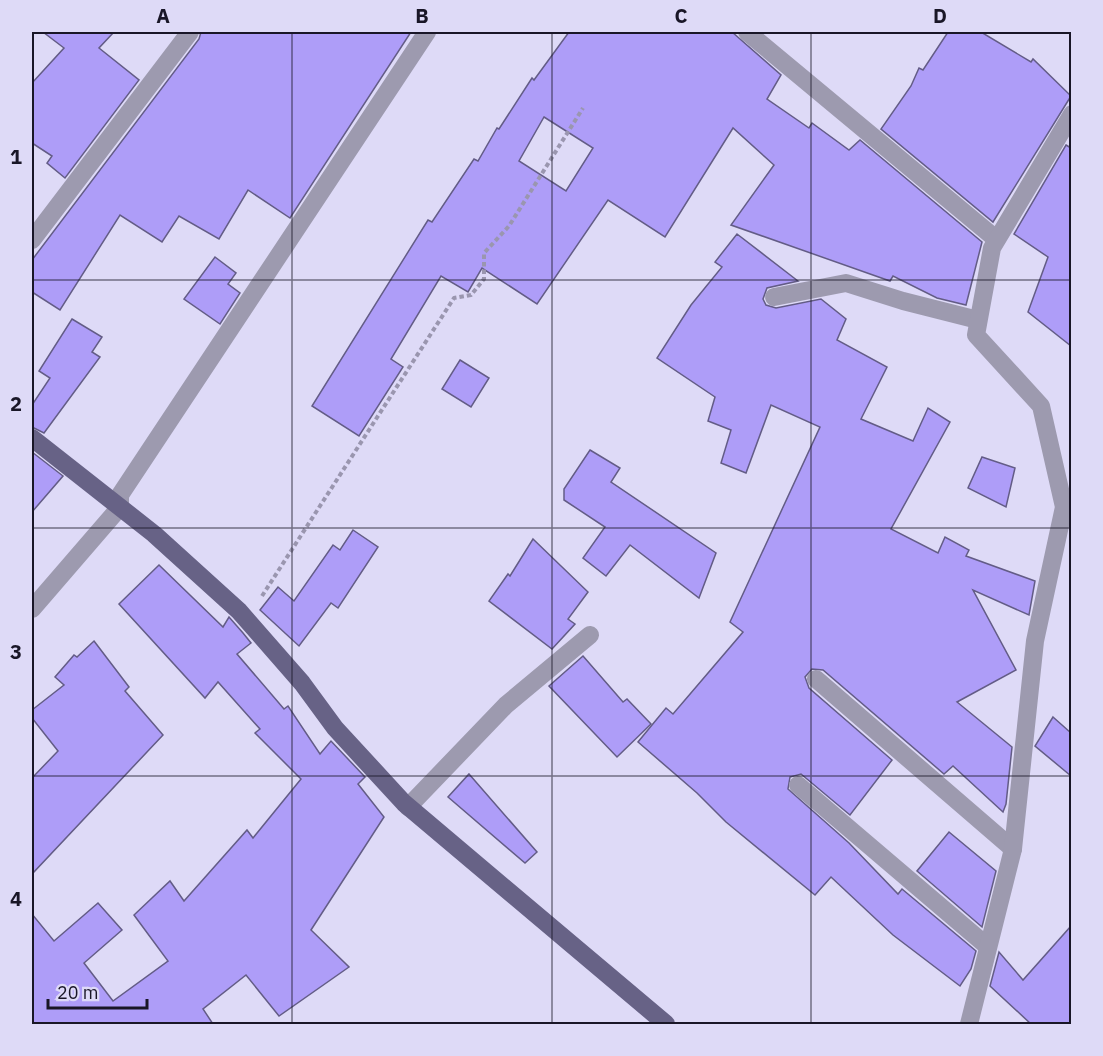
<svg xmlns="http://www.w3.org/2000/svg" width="1103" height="1056" font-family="'IBM Plex Sans',sans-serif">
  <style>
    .building { fill: #ae9df8; stroke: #635c86; stroke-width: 1.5; fill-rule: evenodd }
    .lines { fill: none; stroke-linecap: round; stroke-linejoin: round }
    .path { stroke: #9a96af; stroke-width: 4; stroke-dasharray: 4.5 3; stroke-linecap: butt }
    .minor { stroke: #9d9aaf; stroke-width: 18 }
    .major { stroke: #676286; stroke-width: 18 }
    .grid { fill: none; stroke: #191627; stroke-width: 1.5; stroke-opacity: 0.55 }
    .neatline { fill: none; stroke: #191627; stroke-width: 2 }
    .grid-label { font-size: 20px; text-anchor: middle; font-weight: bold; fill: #191627 }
  </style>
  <rect width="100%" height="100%" fill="#dedaf7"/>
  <g class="building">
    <polygon points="43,32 114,32 99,48 139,80 65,178 47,163 52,156 32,143 32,83 64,48"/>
    <polygon points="201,32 411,32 290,218 248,190 219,239 179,216 162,242 120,215 60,310 32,292 32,260 199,39"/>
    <path d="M569,32H732L781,75L767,99L809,128L812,123L849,150L860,140L982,242L966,305L937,298L893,276L890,281L731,225L774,165L733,128L665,237L608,200L537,304L482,268L468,292L441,276L391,359L403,367L359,436L312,406L428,220L432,222L474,159L478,161L497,128L499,129L532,78L534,80ZM544,117L593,148L566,191L519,161Z"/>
    <polygon points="948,32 981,32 1031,62 1033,59 1071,96 993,222 881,129 911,86 919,68 923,70"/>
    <polygon points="1066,145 1071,148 1071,346 1028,312 1048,257 1014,234"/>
    <polygon points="737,234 798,281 767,288 763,299 766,305 776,308 821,299 846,319 837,340 887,367 861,419 913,441 928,408 950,422 891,529 938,553 945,537 969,550 966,556 1035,581 1029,615 973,590 1016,670 957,702 1012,747 1006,804 1003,812 953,766 944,774 823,670 812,669 805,677 809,688 892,760 850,815 801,774 790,777 788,789 849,843 898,894 902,889 976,951 971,969 960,986 893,935 831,877 815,895 726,822 697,793 638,742 666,708 673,714 743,632 730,622 820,427 771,405 746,473 721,463 731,430 708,421 715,397 657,358 691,305 722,267 715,262"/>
    <polygon points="215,257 236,273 228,284 240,293 220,324 184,299"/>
    <polygon points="72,319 102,337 92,352 100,357 44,433 32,427 32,405 50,378 39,371"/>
    <polygon points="460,360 489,378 471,407 442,389"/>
    <polygon points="590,450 620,468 611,482 716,553 699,598 630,545 606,576 583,558 605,527 564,500 564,489"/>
    <polygon points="32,452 63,476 32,512"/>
    <polygon points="982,457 1015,468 1006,507 968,488"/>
    <polygon points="353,530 378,547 338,608 331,603 299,646 260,610 278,587 294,601 333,545 340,550"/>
    <polygon points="533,539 588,592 568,619 575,624 552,649 489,601 508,574 510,576"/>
    <polygon points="159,565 223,627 229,617 243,633 251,643 237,654 284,709 288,706 320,754 331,741 365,777 358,784 384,817 311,930 349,967 279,1016 246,975 203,1009 213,1024 32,1024 32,914 54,941 98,903 122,930 84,963 113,1001 168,961 134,915 170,881 184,901 247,830 253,838 301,779 255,733 260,729 218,682 205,698 119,604"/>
    <polygon points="94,641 129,687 125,691 163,735 32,874 32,778 58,751 32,718 32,710 64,685 55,677 74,655 77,657"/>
    <polygon points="583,656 623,702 627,699 651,724 617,757 549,686"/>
    <polygon points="1053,717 1071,733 1071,776 1035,746"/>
    <polygon points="469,774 537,852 525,863 448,797"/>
    <polygon points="949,832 996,871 982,927 917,871"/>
    <polygon points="1071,926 1071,1024 1031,1024 990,986 999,952 1023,980"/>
  </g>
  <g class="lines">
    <polyline class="path" points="262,596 454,298 471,295 484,279 484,253 509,226 583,108"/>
    <g class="minor">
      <polyline points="747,32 996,239"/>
      <polyline points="32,240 190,32"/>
      <polyline points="774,297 846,283 903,301 978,320"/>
      <polyline points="32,609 120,507 120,495 427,32"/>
      <polyline points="816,679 1013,849"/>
      <polyline points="798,785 987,946"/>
      <polyline points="408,807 506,705 590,635"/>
      <polyline points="969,1024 1013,849 1035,641 1064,507 1041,406 976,335 992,248 1072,114"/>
    </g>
    <polyline class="major" points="32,438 154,534 239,611 302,683 335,728 404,803 666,1024"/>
  </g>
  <path class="grid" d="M292,32V1024M552,32V1024M811,32V1024M32,280H1072M32,528H1072M32,776H1072"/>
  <rect width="1103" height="1056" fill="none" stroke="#dedaf7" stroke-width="66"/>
  <path d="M48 999v9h99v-9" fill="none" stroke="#191627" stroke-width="3"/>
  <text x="57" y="999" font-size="18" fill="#191627" stroke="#dedaf7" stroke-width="4.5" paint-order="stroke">20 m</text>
  <rect x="33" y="33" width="1037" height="990" class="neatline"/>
  <g class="grid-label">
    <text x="163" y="23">A</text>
    <text x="422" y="23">B</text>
    <text x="681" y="23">C</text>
    <text x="940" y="23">D</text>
    <text x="16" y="164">1</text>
    <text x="16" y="411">2</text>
    <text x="16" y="659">3</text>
    <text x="16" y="906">4</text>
  </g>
</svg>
